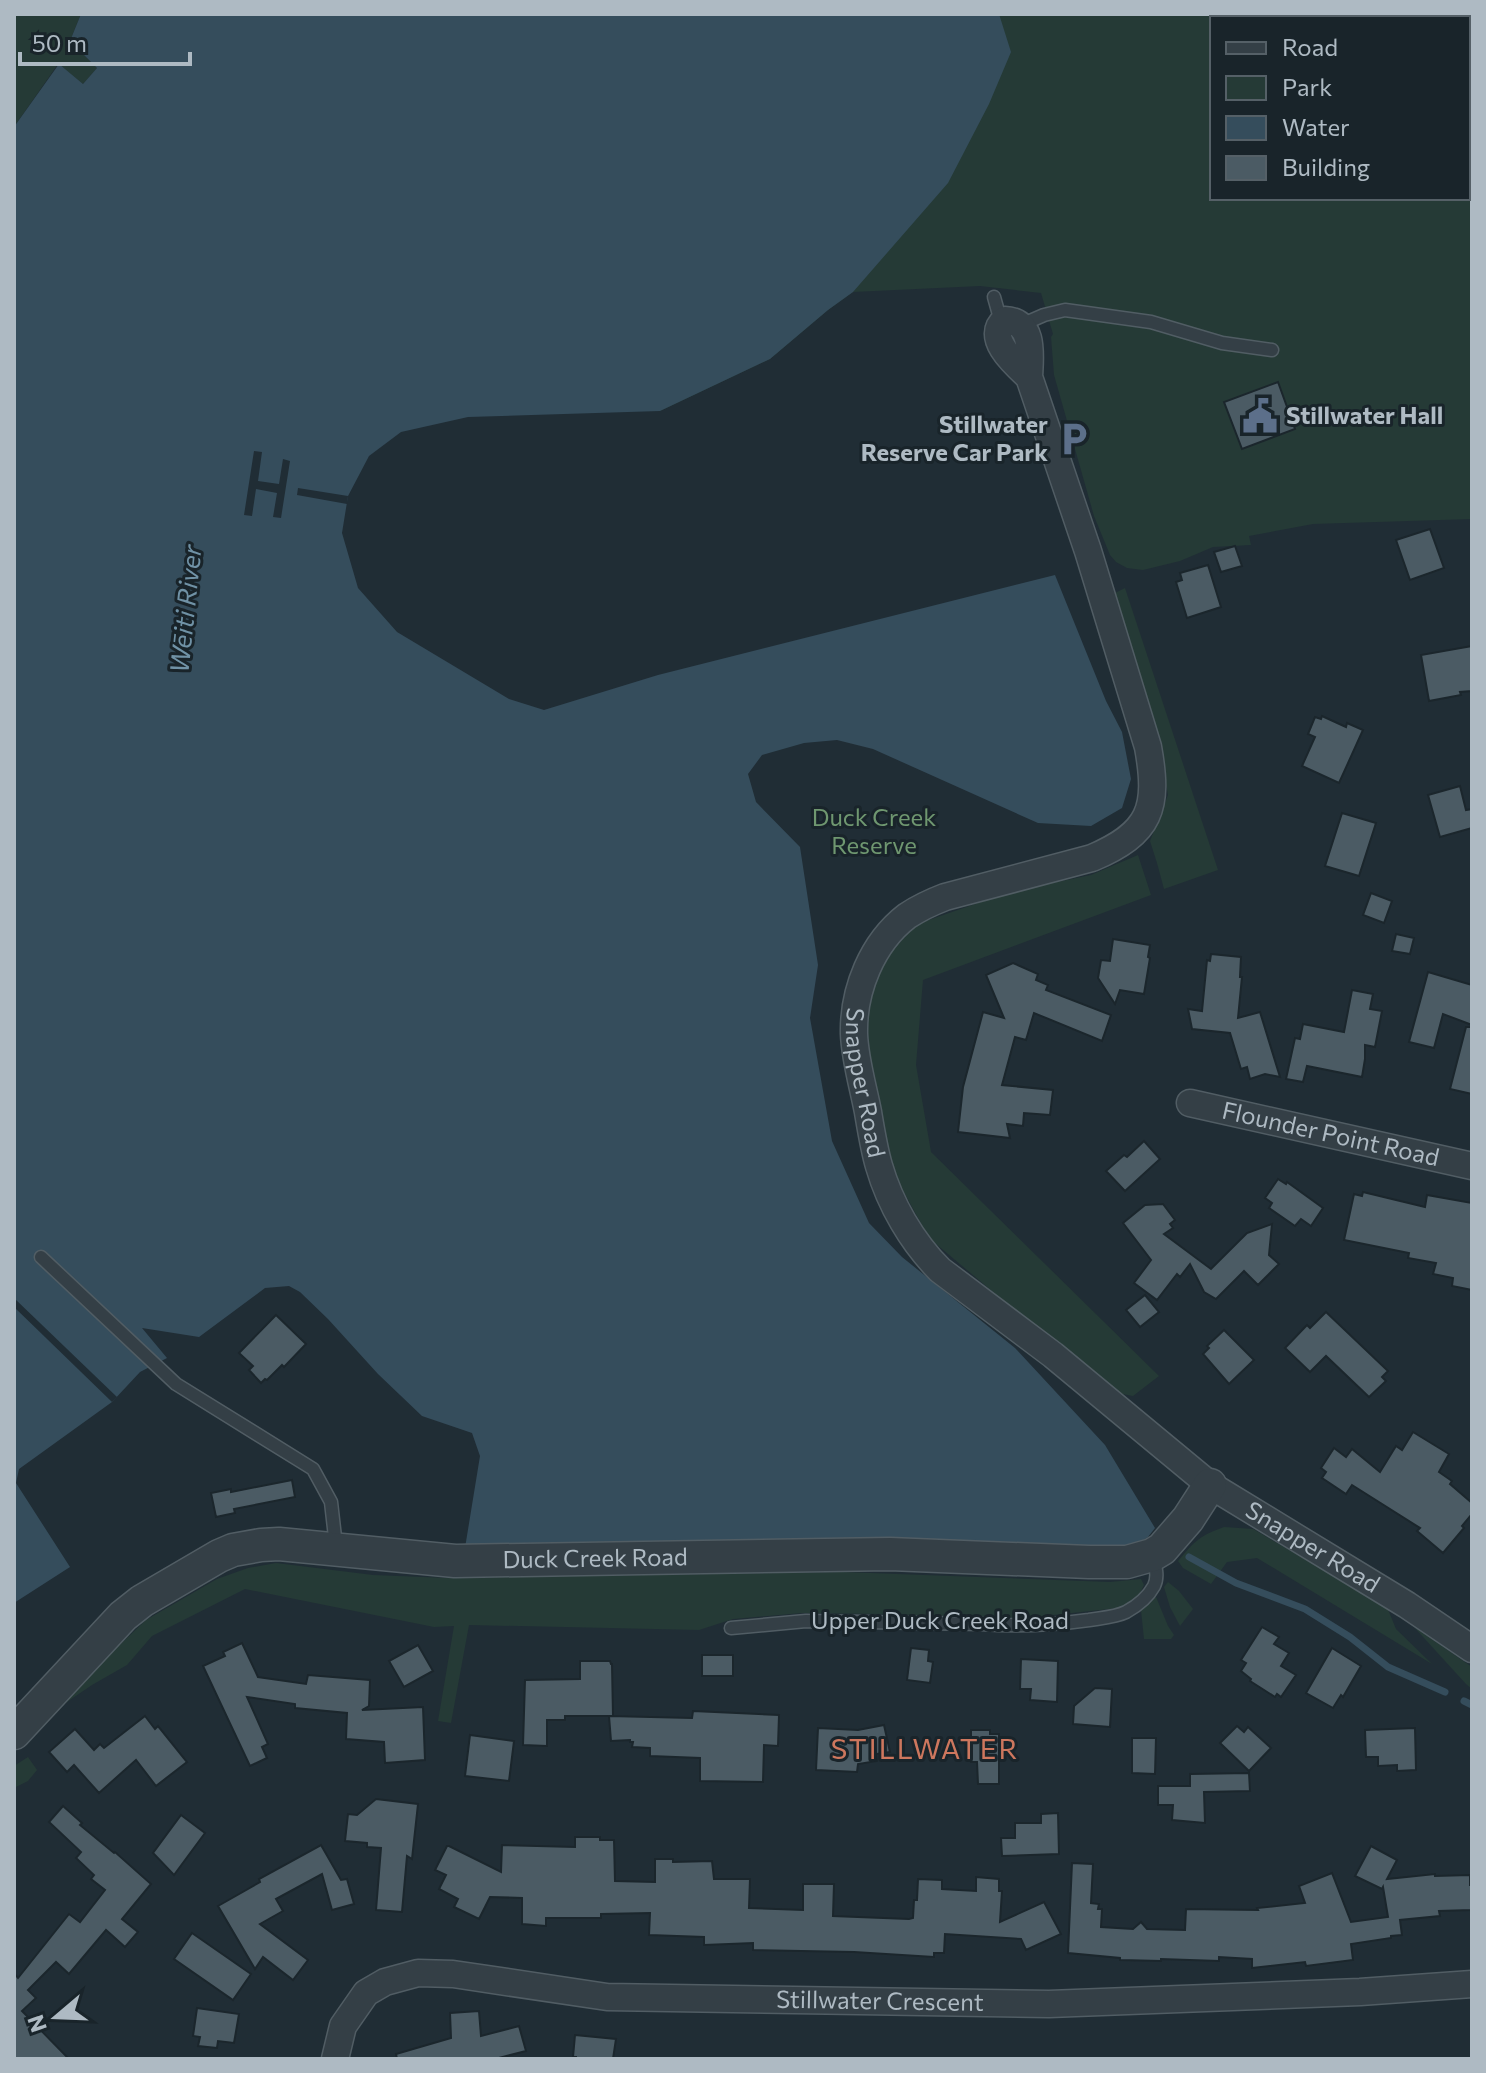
<svg xmlns="http://www.w3.org/2000/svg" width="1486" height="2073" font-family="Commissioner,sans-serif">
  <style>
    .green { fill: #253a36; fill-rule: evenodd }
    .water { fill: #354d5c }
    .pier { fill: #202d35 }
    .lines { fill: none; stroke-linecap: round; stroke-linejoin: round }
    .stream { stroke: #354d5c; stroke-width: 7 }
    .building { fill: #4b5b64; stroke: #1b262c; stroke-width: 2 }
    .service-casing { stroke: #515d64; stroke-width: 15 }
    .minor-casing { stroke: #515d64; stroke-width: 29 }
    .tertiary-casing { stroke: #515d64; stroke-width: 35 }
    .service { stroke: #343f46; stroke-width: 12 }
    .minor { stroke: #343f46; stroke-width: 26 }
    .tertiary { stroke: #343f46; stroke-width: 32 }
    .labels { text-anchor: middle; stroke-width: 6; stroke-linejoin: round; paint-order: stroke }
    .poi-label { font-size: 24px; font-weight: bold; fill: #aebac3; stroke: #19242a; text-anchor: start }
    .park-label { font-size: 24px; fill: #6f9770; stroke: #19242a }
    .street-label { font-size: 24px; fill: #aebac3; stroke: #19242a }
    .water-label { font-size: 26px; font-style: italic; fill: #7092a6; stroke: #19242a }
    .quarter-label { font-size: 28px; letter-spacing: 2px; fill: #cd775e; stroke: #19242a }
  </style>
  <rect width="100%" height="100%" fill="#202d35"/>
  <g class="green">
    <polygon points="14,14 81,14 70,41 97,68 83,84 58,64 14,127"/>
    <path d="M542,14H1472V519L1313,524L1249,536L1251,545L1213,547L1180,561L1143,570L1127,568L1116,562L1110,555L1094,516L1054,375L1051,337L1053,334L1041,293L980,286L853,292L828,310L770,359L660,411ZM1212,18H1468V198H1212Z"/>
    <polygon points="1125,588 1218,870 1164,889 1157,863 1150,841 1168,795 1158,737 1113,594"/>
    <polygon points="1138,855 1151,895 923,980 916,1065 931,1152 1159,1376 1133,1396 1112,1392 929,1238 894,1174 866,1069 863,1004 891,952 917,924 1013,891 1091,875"/>
    <path d="M1224,1527L1253,1529L1387,1607L1396,1629L1432,1664L1257,1558L1227,1562L1211,1584L1183,1568L1178,1561C1195,1541 1199,1536 1224,1527Z"/>
    <polygon points="276,1563 373,1575 448,1578 843,1572 1110,1582 1141,1579 1144,1585 1139,1595 1128,1607 1016,1619 883,1614 802,1613 733,1619 699,1630 469,1625 451,1723 438,1721 454,1626 434,1627 245,1589 152,1636 127,1665 92,1685 58,1708 71,1691 146,1620 217,1579 248,1568"/>
    <polygon points="1168,1582 1179,1591 1193,1609 1180,1626 1170,1607 1164,1587"/>
    <polygon points="1156,1597 1168,1626 1174,1635 1171,1639 1144,1639 1141,1610"/>
    <polygon points="1414,1627 1472,1667 1472,1689 1466,1684"/>
    <polygon points="28,1757 37,1770 28,1781 14,1788 14,1766"/>
  </g>
  <polygon class="water" points="81,14 999,14 1011,52 989,104 948,183 853,292 828,310 770,359 660,411 468,417 401,432 369,456 348,496 342,533 358,588 397,632 509,699 544,710 658,675 1055,575 1106,701 1122,732 1131,779 1122,808 1091,826 1038,823 873,749 837,740 804,743 762,755 748,774 756,802 800,847 818,965 810,1018 832,1141 869,1223 902,1257 1015,1348 1105,1445 1155,1528 1148,1537 1127,1551 465,1548 480,1456 472,1433 422,1416 378,1374 328,1319 300,1292 289,1286 265,1288 199,1337 142,1328 167,1358 140,1372 112,1402 19,1469 16,1483 70,1567 14,1603 14,127 59,64 83,84 97,68 70,41"/>
  <g class="pier">
    <polygon points="254,451 262,452 258,481 279,484 283,459 290,461 281,518 273,517 277,493 256,489 252,516 244,515"/>
    <polygon points="298,488 348,496 347,504 297,495"/>
    <polygon points="14,1298 117,1397 112,1402 14,1307"/>
  </g>
  <g class="lines">
    <g class="stream">
      <polyline points="1189,1557 1236,1583 1305,1609 1350,1637 1388,1667 1445,1692"/>
      <polyline points="1464,1701 1472,1705"/>
    </g>
  </g>
  <g class="building">
    <polygon points="1278,382 1295,429 1242,449 1224,402"/>
    <polygon points="1430,529 1444,568 1410,580 1396,540"/>
    <polygon points="1235,546 1242,566 1221,572 1214,552"/>
    <polygon points="1208,565 1221,607 1187,618 1176,582 1182,580 1180,573"/>
    <polygon points="1472,646 1472,691 1460,692 1461,695 1429,701 1421,655"/>
    <polygon points="1322,716 1346,727 1347,723 1363,730 1339,783 1302,766 1315,737 1308,734 1315,717 1321,719"/>
    <polygon points="1460,786 1466,810 1472,809 1472,828 1440,837 1428,795"/>
    <polygon points="1342,813 1376,823 1359,876 1325,866"/>
    <polygon points="1371,893 1392,901 1384,923 1363,915"/>
    <polygon points="1396,934 1414,938 1410,954 1392,951"/>
    <polygon points="1113,939 1150,945 1148,957 1150,958 1144,994 1120,990 1115,1004 1098,978 1101,960 1110,961"/>
    <polygon points="1211,954 1241,957 1240,977 1242,977 1238,1018 1260,1012 1280,1077 1265,1074 1250,1079 1247,1067 1241,1069 1230,1033 1192,1029 1188,1009 1202,1011 1207,960 1210,961"/>
    <polygon points="1013,963 1038,974 1036,980 1048,985 1046,990 1111,1015 1102,1041 1034,1013 1026,1040 1015,1037 1002,1085 1053,1090 1050,1115 1024,1113 1023,1126 1007,1124 1010,1138 958,1132 963,1087 983,1012 1004,1018 986,975"/>
    <polygon points="1428,972 1472,985 1472,1025 1443,1014 1434,1048 1409,1042"/>
    <polygon points="1352,990 1373,994 1370,1009 1382,1011 1375,1047 1365,1045 1365,1059 1362,1077 1307,1066 1303,1082 1286,1079 1295,1038 1300,1039 1303,1024 1344,1032"/>
    <polygon points="1466,1027 1472,1027 1472,1094 1450,1089"/>
    <polygon points="1144,1141 1160,1159 1125,1191 1106,1171 1124,1155 1127,1157"/>
    <polygon points="1278,1179 1286,1184 1287,1182 1323,1208 1311,1226 1301,1219 1295,1226 1269,1208 1272,1203 1265,1198"/>
    <polygon points="1363,1192 1425,1207 1427,1195 1472,1203 1472,1290 1452,1286 1453,1278 1433,1274 1436,1263 1408,1258 1409,1253 1344,1240 1354,1194 1362,1196"/>
    <polygon points="1163,1204 1175,1220 1170,1224 1173,1228 1164,1234 1211,1269 1247,1233 1272,1224 1269,1255 1279,1264 1258,1285 1244,1271 1216,1299 1204,1292 1190,1264 1180,1277 1177,1274 1157,1300 1134,1283 1151,1260 1123,1223 1145,1205"/>
    <polygon points="1145,1295 1159,1312 1140,1327 1126,1310"/>
    <polygon points="1326,1312 1388,1371 1382,1377 1386,1381 1369,1397 1326,1356 1310,1372 1285,1348 1307,1325 1310,1328"/>
    <polygon points="276,1315 306,1344 284,1367 282,1365 267,1380 265,1379 261,1383 249,1370 253,1366 239,1353"/>
    <polygon points="1224,1330 1254,1360 1229,1384 1203,1354 1209,1348 1207,1346"/>
    <polygon points="1413,1432 1449,1454 1439,1472 1452,1481 1450,1484 1472,1503 1472,1514 1462,1526 1464,1528 1443,1553 1417,1531 1420,1528 1352,1485 1346,1494 1322,1478 1326,1472 1321,1468 1334,1448 1346,1457 1352,1449 1380,1472 1396,1446 1402,1450"/>
    <polygon points="292,1480 295,1497 234,1509 235,1513 216,1517 211,1493 231,1489 231,1492"/>
    <polygon points="1262,1627 1279,1637 1274,1644 1289,1653 1281,1666 1296,1675 1281,1697 1277,1694 1275,1697 1250,1681 1251,1679 1241,1671 1246,1663 1241,1660"/>
    <polygon points="242,1643 258,1677 306,1684 308,1675 370,1680 369,1706 362,1710 423,1707 425,1760 385,1763 384,1742 346,1739 347,1713 295,1708 295,1704 247,1697 268,1744 262,1747 267,1758 250,1766 203,1666 225,1656 223,1652"/>
    <polygon points="418,1645 433,1671 404,1687 389,1661"/>
    <polygon points="911,1648 929,1650 928,1661 933,1662 930,1683 907,1680"/>
    <polygon points="1332,1648 1361,1666 1343,1697 1341,1695 1333,1708 1306,1693"/>
    <rect x="702" y="1655" width="31" height="21"/>
    <polygon points="1021,1659 1058,1661 1057,1702 1030,1700 1031,1689 1020,1689"/>
    <polygon points="580,1661 610,1661 611,1664 612,1664 613,1716 565,1716 565,1720 547,1720 547,1746 523,1745 525,1680 580,1679"/>
    <polygon points="1095,1688 1112,1689 1110,1727 1073,1724 1074,1706"/>
    <polygon points="693,1711 779,1715 778,1746 764,1745 763,1782 700,1781 700,1758 650,1756 650,1748 632,1747 633,1742 630,1742 630,1740 611,1741 609,1716 692,1718"/>
    <polygon points="145,1716 155,1729 158,1726 187,1762 156,1786 136,1760 99,1793 74,1765 67,1772 49,1752 75,1729 94,1750 100,1744 104,1748"/>
    <polygon points="884,1725 890,1752 876,1754 877,1761 858,1764 857,1772 816,1770 818,1728 858,1730"/>
    <polygon points="1237,1726 1244,1732 1248,1727 1271,1748 1249,1771 1220,1743"/>
    <polygon points="1415,1728 1416,1770 1397,1771 1397,1765 1378,1766 1378,1757 1366,1757 1365,1730"/>
    <polygon points="971,1730 990,1730 990,1734 999,1734 999,1784 978,1784 977,1762 971,1762"/>
    <polygon points="470,1735 514,1741 509,1781 465,1776"/>
    <polygon points="1132,1738 1156,1738 1155,1774 1132,1773"/>
    <polygon points="1249,1773 1250,1791 1204,1792 1205,1823 1172,1820 1173,1805 1158,1805 1158,1786 1190,1786 1190,1774"/>
    <polygon points="376,1799 418,1804 412,1859 407,1856 402,1912 376,1910 381,1848 367,1847 367,1843 345,1841 348,1814 357,1815"/>
    <polygon points="63,1806 82,1823 80,1825 114,1853 115,1852 151,1884 122,1919 138,1932 125,1947 106,1930 69,1974 56,1962 28,1990 36,1998 22,2011 69,2059 14,2059 14,1973 18,1978 69,1914 80,1922 105,1890 91,1879 94,1875 76,1858 81,1852 49,1822"/>
    <polygon points="1058,1813 1059,1854 1002,1856 1001,1838 1015,1838 1015,1823 1041,1823 1041,1814"/>
    <polygon points="181,1815 205,1833 174,1875 153,1853"/>
    <polygon points="575,1837 600,1837 600,1840 614,1840 615,1881 655,1882 655,1859 673,1859 673,1862 712,1861 714,1879 750,1879 749,1908 803,1910 803,1884 834,1884 833,1916 909,1919 913,1918 914,1900 917,1900 918,1879 942,1880 942,1889 976,1891 976,1877 999,1879 999,1891 1002,1891 1000,1922 1044,1902 1061,1934 1026,1950 1021,1939 945,1934 944,1953 934,1953 934,1957 854,1952 753,1950 753,1943 704,1945 704,1937 649,1935 650,1913 601,1914 601,1918 546,1918 546,1926 522,1924 522,1898 490,1897 479,1919 454,1907 458,1899 439,1889 446,1875 435,1870 447,1846 449,1846 501,1872 502,1845 575,1847"/>
    <polygon points="321,1845 341,1880 347,1879 354,1904 332,1910 322,1874 276,1899 283,1911 260,1924 308,1960 293,1980 263,1957 255,1969 218,1906 260,1882 259,1879"/>
    <polygon points="1371,1846 1397,1860 1387,1879 1435,1874 1435,1876 1470,1875 1470,1885 1472,1885 1472,1910 1439,1911 1440,1916 1400,1920 1402,1935 1391,1936 1391,1938 1351,1944 1353,1960 1306,1966 1305,1962 1252,1968 1252,1959 1219,1957 1219,1961 1161,1959 1161,1961 1120,1960 1120,1958 1068,1953 1072,1863 1093,1864 1091,1903 1099,1904 1098,1909 1102,1909 1101,1927 1133,1929 1141,1922 1147,1929 1185,1930 1186,1909 1258,1910 1257,1908 1305,1903 1299,1886 1332,1873 1351,1922 1388,1917 1383,1887 1382,1889 1355,1876"/>
    <polygon points="192,1933 251,1974 233,2000 174,1959"/>
    <polygon points="197,2008 239,2014 234,2043 218,2041 217,2048 198,2046 200,2037 193,2036"/>
    <polygon points="479,2011 481,2036 519,2026 526,2051 495,2059 397,2059 396,2054 451,2038 450,2013"/>
    <polygon points="575,2035 616,2039 613,2059 576,2059 576,2057 573,2057"/>
  </g>
  <g class="lines">
    <g class="service-casing">
      <g id="service">
        <polyline points="994,297 1001,322"/>
        <polyline points="1021,325 1044,315 1065,310 1151,322 1222,343 1272,350"/>
        <polyline points="41,1257 176,1384 313,1469 331,1502 336,1546"/>
        <path d="M731,1628L806,1621L982,1624C1018,1627 1053,1625 1089,1620C1101,1618 1116,1617 1126,1612C1137,1606 1148,1597 1154,1586C1159,1576 1155,1565 1152,1555"/>
      </g>
    </g>
    <g class="minor-casing">
      <g id="minor">
        <path id="s1" d="M1029,377C1015,364 984,337 1005,320C1035,321 1030,356 1029,377L1088,551L1148,747C1159,808 1151,833 1092,858L945,897C932,902 919,908 907,916C872,943 853,990 854,1034C855,1060 863,1086 868,1112C871,1130 874,1149 879,1166C890,1204 912,1242 940,1270L1053,1355L1210,1485L1407,1605L1472,1649"/>
        <path id="s2" d="M1190,1103L1472,1166"/>
        <path id="s3" d="M335,2059L343,2026L366,1993L385,1982L418,1973L453,1974L607,1997L1049,2004L1360,1992L1472,1984"/>
      </g>
    </g>
    <g class="tertiary-casing">
      <g id="tertiary">
        <path id="s4" d="M14,1733L123,1616L142,1601L219,1556L233,1550L261,1545L279,1544L455,1561L890,1554L1089,1562H1127L1152,1555L1162,1549L1188,1519L1210,1485"/>
      </g>
    </g>
    <use href="#service" class="service"/>
    <use href="#minor" class="minor"/>
    <use href="#tertiary" class="tertiary"/>
  </g>
  <defs>
    <g id="civic-bare" transform="scale(2.76)"><path d="M-.6-6.5H3V-4.5H.6V-3L4-1V1h2V6H-6V1h2V-1L-.6-3ZM-1.2 2.5V6h2.4V2.5Z" fill="#5c6f8a" stroke="#19242a" stroke-width="2.5" paint-order="stroke"/></g>
    <g id="parking-bare" transform="scale(2.76)"><path d="M-3.5-5.5H1a3.5 3.5 0 0 1 0 7H-1V5.5H-3.5ZM-1-3.4V-.6H.8a1.4 1.4 0 0 0 0-2.8Z" fill="#5c6f8a" stroke="#19242a" stroke-width="2.5" paint-order="stroke"/></g>
  </defs>
  <g fill-rule="evenodd">
    <use href="#civic-bare" x="1260" y="416"/>
    <use href="#parking-bare" x="1074" y="439"/>
  </g>
  <g class="labels">
    <g class="poi-label">
      <text x="1286" y="424">Stillwater Hall</text>
      <text x="1048" y="433" text-anchor="end">Stillwater<tspan x="1048" dy="28">Reserve Car Park</tspan></text>
    </g>
    <g class="park-label">
      <text x="874" y="826">Duck Creek<tspan x="874" dy="28">Reserve</tspan></text>
    </g>
    <g class="street-label">
      <text dy="8" stroke="none"><textPath href="#s1" startOffset="1048">Snapper Road</textPath></text>
      <text dy="8" stroke="none"><textPath href="#s2" startOffset="144">Flounder Point Road</textPath></text>
      <text dy="8" stroke="none"><textPath href="#s1" startOffset="1720">Snapper Road</textPath></text>
      <text dy="8" stroke="none"><textPath href="#s4" startOffset="652">Duck Creek Road</textPath></text>
      <text x="940" y="1629">Upper Duck Creek Road</text>
      <text dy="8" stroke="none"><textPath href="#s3" startOffset="594">Stillwater Crescent</textPath></text>
    </g>
    <g class="water-label">
      <text transform="translate(186 609) rotate(-84)" y="9">Wēiti River</text>
    </g>
    <g class="quarter-label">
      <text x="925" y="1759">STILLWATER</text>
    </g>
  </g>
  <rect width="1486" height="2073" fill="none" stroke="#aebac3" stroke-width="32"/>
  <rect x="1210" y="16" width="260" height="184" fill="#19242a" stroke="#556067" stroke-width="2"/>
  <rect x="1226" y="42" width="40" height="12" fill="#343f46" stroke="#556067" stroke-width="2"/>
  <text x="1282" y="56" font-size="24" fill="#aebac3">Road</text>
  <rect x="1226" y="76" width="40" height="24" fill="#253a36" stroke="#556067" stroke-width="2"/>
  <text x="1282" y="96" font-size="24" fill="#aebac3">Park</text>
  <rect x="1226" y="116" width="40" height="24" fill="#354d5c" stroke="#556067" stroke-width="2"/>
  <text x="1282" y="136" font-size="24" fill="#aebac3">Water</text>
  <rect x="1226" y="156" width="40" height="24" fill="#4b5b64" stroke="#556067" stroke-width="2"/>
  <text x="1282" y="176" font-size="24" fill="#aebac3">Building</text>
  <g transform="translate(56 2017) rotate(251)" stroke="#19242a" stroke-width="6" paint-order="stroke">
  <path d="M0-6L14 30L0 20L-14 30Z" fill="#aebac3"/>
  <text y="-12" font-size="22" font-weight="bold" text-anchor="middle" fill="#aebac3">N</text>
  </g>
  <path d="M20 52v12h170v-12" fill="none" stroke="#aebac3" stroke-width="4"/>
  <text x="32" y="52" font-size="24" fill="#aebac3" stroke="#19242a" stroke-width="6" paint-order="stroke">50 m</text>
</svg>
